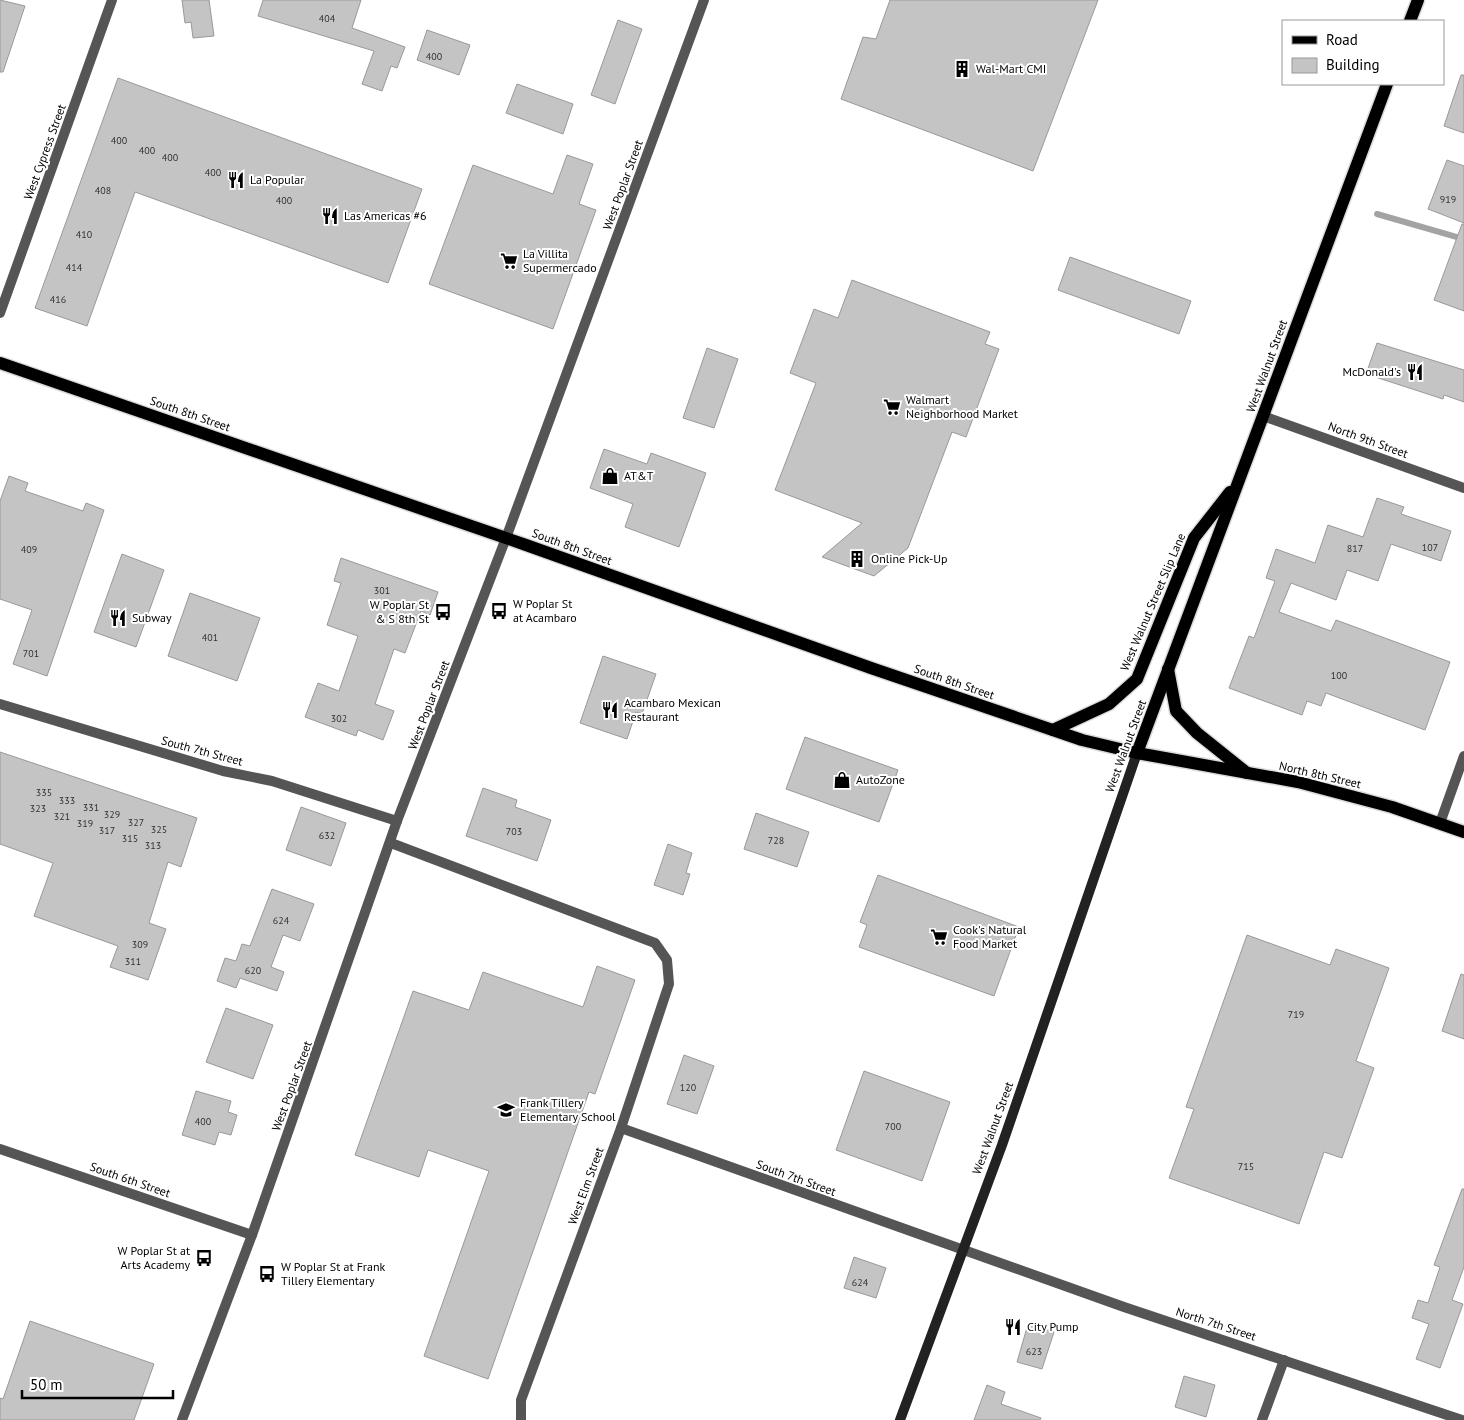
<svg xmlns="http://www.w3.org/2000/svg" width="1464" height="1420" font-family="'PT Sans',sans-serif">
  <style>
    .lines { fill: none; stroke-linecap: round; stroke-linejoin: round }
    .stream { stroke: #a3a3a3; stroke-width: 6 }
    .building { fill: #c4c4c4; stroke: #999 }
    .primary-casing { stroke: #dbdbdb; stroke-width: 15 }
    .minor { stroke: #555; stroke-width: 10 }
    .tertiary { stroke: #555; stroke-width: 10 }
    .secondary { stroke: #222; stroke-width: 10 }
    .primary { stroke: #000; stroke-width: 12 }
    .labels { text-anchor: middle; stroke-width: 4; stroke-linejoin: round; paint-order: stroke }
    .number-label { font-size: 10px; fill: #313131 }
    .poi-label { font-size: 12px; fill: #000; stroke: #fff; text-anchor: start }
    .street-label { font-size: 12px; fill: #000; stroke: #fff }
  </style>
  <rect width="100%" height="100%" fill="#fff"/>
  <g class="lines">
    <polyline class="stream" points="1377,214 1464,239"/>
  </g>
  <g class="building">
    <polygon points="0,0 25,6 3,72 0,72"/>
    <polygon points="182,0 209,0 214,36 193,38 191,22 185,23"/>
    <polygon points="263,0 361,0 352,28 405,47 397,68 391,66 382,91 362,84 374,51 258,16"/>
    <polygon points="890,0 1098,0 1033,171 841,99 863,37 876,39"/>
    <polygon points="618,20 642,29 615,104 591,95"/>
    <polygon points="427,30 470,45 459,75 417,60"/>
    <polygon points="1461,75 1464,75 1464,133 1444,126"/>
    <polygon points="118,78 422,189 388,283 135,192 87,326 35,308"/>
    <polygon points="517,84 573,104 563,134 506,113"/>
    <polygon points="567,155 593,164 579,204 596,210 553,329 429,284 473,165 553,194"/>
    <polygon points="1447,160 1464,166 1464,223 1428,209"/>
    <polygon points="1462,224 1464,224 1464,311 1434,300"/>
    <polygon points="1070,257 1191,301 1179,334 1058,290"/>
    <polygon points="852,280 990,332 985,344 999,349 966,437 952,432 908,548 874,576 822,557 862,523 775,490 816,383 790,373 814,309 838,318"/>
    <polygon points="1377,343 1464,370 1464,402 1444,395 1443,399 1366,374"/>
    <polygon points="707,348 738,359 714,428 683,418"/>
    <polygon points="604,449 647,464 651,453 706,473 679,547 625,527 633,504 590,488"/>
    <polygon points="9,476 28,483 25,491 83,511 86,503 104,510 47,676 13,664 32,610 0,599 0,501"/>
    <polygon points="1377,498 1404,507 1401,514 1451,531 1441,561 1391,544 1378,581 1347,570 1336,600 1291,583 1279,612 1331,631 1336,620 1450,662 1425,730 1326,693 1321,706 1307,701 1302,715 1229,688 1249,636 1254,638 1275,581 1266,578 1276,549 1315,563 1328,525 1363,537"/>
    <polygon points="122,554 164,570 136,647 94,632"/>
    <polygon points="341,558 438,592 430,615 421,611 405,653 394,649 375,704 394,711 383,740 358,730 356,736 305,717 318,683 339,691 358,636 327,625 341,583 334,581"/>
    <polygon points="190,593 260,618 237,681 168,656"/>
    <polygon points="603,656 656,674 642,714 636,712 627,739 580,723"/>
    <polygon points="805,737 898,770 879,822 786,789"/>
    <polygon points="0,752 197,818 181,867 168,862 149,923 166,929 148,980 110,967 118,946 34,916 53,863 0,844"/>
    <polygon points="483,788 517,800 515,807 551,820 537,861 466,836"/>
    <polygon points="301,807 346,823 331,866 286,850"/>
    <polygon points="756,813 809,832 797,867 744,849"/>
    <polygon points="668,844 692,853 686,873 690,874 683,895 654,885"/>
    <polygon points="878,875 1019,927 994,996 859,947 867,925 860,922"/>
    <polygon points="272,889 314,904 300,941 283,935 271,967 284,972 277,991 240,978 236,988 217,981 225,958 236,961 242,944 250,946"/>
    <polygon points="1247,935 1330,965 1336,949 1389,968 1356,1061 1374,1068 1342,1158 1324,1152 1299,1224 1169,1178 1194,1109 1186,1107"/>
    <polygon points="597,966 635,980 595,1094 589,1092 488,1379 424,1356 489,1171 428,1150 419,1177 355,1155 413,991 469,1010 483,972 583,1007"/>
    <polygon points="1461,974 1464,975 1464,1039 1442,1031"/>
    <polygon points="226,1008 273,1025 253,1079 206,1062"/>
    <polygon points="684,1055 714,1066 697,1114 667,1104"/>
    <polygon points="864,1071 950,1102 922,1181 836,1150"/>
    <polygon points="196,1091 231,1101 228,1112 237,1115 231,1135 219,1132 215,1145 182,1135"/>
    <polygon points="1462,1189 1464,1189 1464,1267 1452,1300 1463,1304 1440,1368 1416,1359 1429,1324 1412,1318 1418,1300 1428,1303 1440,1267 1434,1265"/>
    <polygon points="854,1257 886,1268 876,1298 844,1288"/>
    <polygon points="30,1321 154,1364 134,1420 0,1420 0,1398 3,1399"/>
    <polygon points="1028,1324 1054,1332 1042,1369 1017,1362"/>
    <polygon points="1184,1376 1215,1385 1206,1417 1175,1407"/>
    <polygon points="987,1385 1005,1392 1001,1404 1041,1418 1040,1420 974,1420"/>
  </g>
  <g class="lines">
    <g class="primary-casing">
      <g id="primary">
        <polyline points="1410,21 1418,0"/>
        <polyline points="0,363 526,545 871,668 1082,740 1137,753 1298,782 1392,807 1464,832"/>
        <polyline points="1168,669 1176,711 1197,733 1247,773"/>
        <polyline points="1053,730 1109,704 1137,679 1194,538 1230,492"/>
        <polyline points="1137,753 1387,84"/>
      </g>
    </g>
    <g class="minor">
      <polyline points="0,313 112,0"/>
      <polyline points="1263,416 1464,488"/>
      <polyline points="0,704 223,771 272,781 397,821"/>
      <polyline points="1440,823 1464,756"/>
      <polyline points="391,843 655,943 667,960 669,984 621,1128 521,1400 521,1420"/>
      <polyline points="621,1128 1124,1307 1462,1420"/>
      <polyline points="0,1149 252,1235"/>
      <polyline points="1262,1420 1284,1360"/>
    </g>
    <polyline class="tertiary" points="182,1420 252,1235 397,821 506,538 704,0"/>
    <polyline class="secondary" points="900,1420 1002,1145 1137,753"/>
    <use href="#primary" class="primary"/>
  </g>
  <defs>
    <g id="building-bare" transform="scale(1.35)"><path d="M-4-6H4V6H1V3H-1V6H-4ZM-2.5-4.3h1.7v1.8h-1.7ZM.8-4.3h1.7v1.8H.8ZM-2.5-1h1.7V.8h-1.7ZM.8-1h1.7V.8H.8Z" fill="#000" stroke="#fff" stroke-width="2.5" paint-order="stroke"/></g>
    <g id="restaurant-bare" transform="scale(1.35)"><path d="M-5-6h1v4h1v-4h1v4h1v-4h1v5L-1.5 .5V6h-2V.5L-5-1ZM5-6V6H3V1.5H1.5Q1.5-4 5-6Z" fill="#000" stroke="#fff" stroke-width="2.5" paint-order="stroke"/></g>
    <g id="supermarket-bare" transform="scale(1.35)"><path d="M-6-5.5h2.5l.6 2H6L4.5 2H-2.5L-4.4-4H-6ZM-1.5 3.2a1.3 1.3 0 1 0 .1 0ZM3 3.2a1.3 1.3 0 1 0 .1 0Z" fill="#000" stroke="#fff" stroke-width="2.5" paint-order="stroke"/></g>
    <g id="shop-bare" transform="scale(1.35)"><path d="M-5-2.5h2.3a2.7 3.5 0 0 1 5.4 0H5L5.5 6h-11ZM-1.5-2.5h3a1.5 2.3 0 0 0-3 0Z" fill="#000" stroke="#fff" stroke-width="2.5" paint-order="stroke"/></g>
    <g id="bus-bare" transform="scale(1.35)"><path d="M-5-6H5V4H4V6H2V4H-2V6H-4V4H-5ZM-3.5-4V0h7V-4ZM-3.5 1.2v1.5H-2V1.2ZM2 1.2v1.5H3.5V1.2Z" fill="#000" stroke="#fff" stroke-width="2.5" paint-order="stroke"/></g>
    <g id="school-bare" transform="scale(1.35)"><path d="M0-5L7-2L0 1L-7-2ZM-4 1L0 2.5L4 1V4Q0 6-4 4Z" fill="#000" stroke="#fff" stroke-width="2.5" paint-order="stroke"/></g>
  </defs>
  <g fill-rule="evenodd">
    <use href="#building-bare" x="962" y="69"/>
    <use href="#restaurant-bare" x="236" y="180"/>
    <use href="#restaurant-bare" x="330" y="216"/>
    <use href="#supermarket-bare" x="509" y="261"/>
    <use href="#restaurant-bare" x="1415" y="372"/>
    <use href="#supermarket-bare" x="892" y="407"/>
    <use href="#shop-bare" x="610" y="476"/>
    <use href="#building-bare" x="857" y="559"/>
    <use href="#bus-bare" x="499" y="611"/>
    <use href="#bus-bare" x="443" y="612"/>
    <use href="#restaurant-bare" x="118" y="618"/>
    <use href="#restaurant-bare" x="610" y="710"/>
    <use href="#shop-bare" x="842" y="780"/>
    <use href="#supermarket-bare" x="939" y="937"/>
    <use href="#school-bare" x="506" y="1110"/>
    <use href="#bus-bare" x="204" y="1258"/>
    <use href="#bus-bare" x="267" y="1274"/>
    <use href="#restaurant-bare" x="1013" y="1327"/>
  </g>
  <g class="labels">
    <g class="number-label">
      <text x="327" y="22">404</text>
      <text x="434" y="60">400</text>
      <text x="119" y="144">400</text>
      <text x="147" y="154">400</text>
      <text x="170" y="161">400</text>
      <text x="213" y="176">400</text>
      <text x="103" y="194">408</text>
      <text x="1448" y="203">919</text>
      <text x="284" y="204">400</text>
      <text x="84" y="238">410</text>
      <text x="74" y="271">414</text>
      <text x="58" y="303">416</text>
      <text x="1430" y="551">107</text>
      <text x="1355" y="552">817</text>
      <text x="29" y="553">409</text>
      <text x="382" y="594">301</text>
      <text x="210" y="641">401</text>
      <text x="31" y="657">701</text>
      <text x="1339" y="679">100</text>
      <text x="339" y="722">302</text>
      <text x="44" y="796">335</text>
      <text x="67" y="804">333</text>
      <text x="91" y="811">331</text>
      <text x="38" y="812">323</text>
      <text x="112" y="818">329</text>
      <text x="62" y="820">321</text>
      <text x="136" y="826">327</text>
      <text x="85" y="827">319</text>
      <text x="159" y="833">325</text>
      <text x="107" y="834">317</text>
      <text x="514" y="835">703</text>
      <text x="327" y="839">632</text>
      <text x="130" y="842">315</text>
      <text x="776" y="844">728</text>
      <text x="153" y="849">313</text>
      <text x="281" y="924">624</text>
      <text x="140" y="948">309</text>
      <text x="133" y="965">311</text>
      <text x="253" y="974">620</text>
      <text x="1296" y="1018">719</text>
      <text x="688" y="1091">120</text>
      <text x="203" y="1125">400</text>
      <text x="893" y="1130">700</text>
      <text x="1246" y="1170">715</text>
      <text x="860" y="1286">624</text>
      <text x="1034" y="1355">623</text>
    </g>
    <g class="poi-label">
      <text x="976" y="73">Wal-Mart CMI</text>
      <text x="250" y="184">La Popular</text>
      <text x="344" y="220">Las Americas #6</text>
      <text x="523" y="258">La Villita<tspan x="523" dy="14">Supermercado</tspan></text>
      <text x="1401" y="376" text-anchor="end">McDonald's</text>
      <text x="906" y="404">Walmart<tspan x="906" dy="14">Neighborhood Market</tspan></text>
      <text x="624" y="480">AT&amp;T</text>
      <text x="871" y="563">Online Pick-Up</text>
      <text x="513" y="608">W Poplar St<tspan x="513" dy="14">at Acambaro</tspan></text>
      <text x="429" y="609" text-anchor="end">W Poplar St<tspan x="429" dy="14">&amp; S 8th St</tspan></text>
      <text x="132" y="622">Subway</text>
      <text x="624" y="707">Acambaro Mexican<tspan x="624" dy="14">Restaurant</tspan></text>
      <text x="856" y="784">AutoZone</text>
      <text x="953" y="934">Cook's Natural<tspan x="953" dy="14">Food Market</tspan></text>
      <text x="520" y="1107">Frank Tillery<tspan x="520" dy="14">Elementary School</tspan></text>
      <text x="190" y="1255" text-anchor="end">W Poplar St at<tspan x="190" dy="14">Arts Academy</tspan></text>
      <text x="281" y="1271">W Poplar St at Frank<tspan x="281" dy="14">Tillery Elementary</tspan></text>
      <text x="1027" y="1331">City Pump</text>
    </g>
    <g class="street-label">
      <text transform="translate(45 152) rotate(-70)" y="4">West Cypress Street</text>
      <text transform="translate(623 185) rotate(-70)" y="4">West Poplar Street</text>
      <text transform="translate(1267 366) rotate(-70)" y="4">West Walnut Street</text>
      <text transform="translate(190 414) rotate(19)" y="4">South 8th Street</text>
      <text transform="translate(1368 440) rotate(20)" y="4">North 9th Street</text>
      <text transform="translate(572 547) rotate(20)" y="4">South 8th Street</text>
      <text transform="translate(1153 602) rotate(-67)" y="4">West Walnut Street Slip Lane</text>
      <text transform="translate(954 682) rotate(19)" y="4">South 8th Street</text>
      <text transform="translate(429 705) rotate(-69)" y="4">West Poplar Street</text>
      <text transform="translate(1126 746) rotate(-70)" y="4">West Walnut Street</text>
      <text transform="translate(202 751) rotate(15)" y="4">South 7th Street</text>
      <text transform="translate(1320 775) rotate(13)" y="4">North 8th Street</text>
      <text transform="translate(292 1086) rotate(-70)" y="4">West Poplar Street</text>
      <text transform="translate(993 1128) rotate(-70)" y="4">West Walnut Street</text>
      <text transform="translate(796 1178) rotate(20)" y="4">South 7th Street</text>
      <text transform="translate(130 1180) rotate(19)" y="4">South 6th Street</text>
      <text transform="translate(586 1186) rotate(-70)" y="4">West Elm Street</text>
      <text transform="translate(1216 1324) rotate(18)" y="4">North 7th Street</text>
    </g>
  </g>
  <rect x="1282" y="20" width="162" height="65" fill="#ffffff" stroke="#999999"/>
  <rect x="1292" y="36" width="25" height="8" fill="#000000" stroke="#999999"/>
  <text x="1326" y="45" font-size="15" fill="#000000">Road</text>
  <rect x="1292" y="58" width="25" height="15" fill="#c4c4c4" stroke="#999999"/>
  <text x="1326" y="70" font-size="15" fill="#000000">Building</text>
  <path d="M22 1390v8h151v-8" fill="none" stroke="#000000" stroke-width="2.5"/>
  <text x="30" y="1390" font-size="15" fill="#000000" stroke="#ffffff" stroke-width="4" paint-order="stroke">50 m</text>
</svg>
